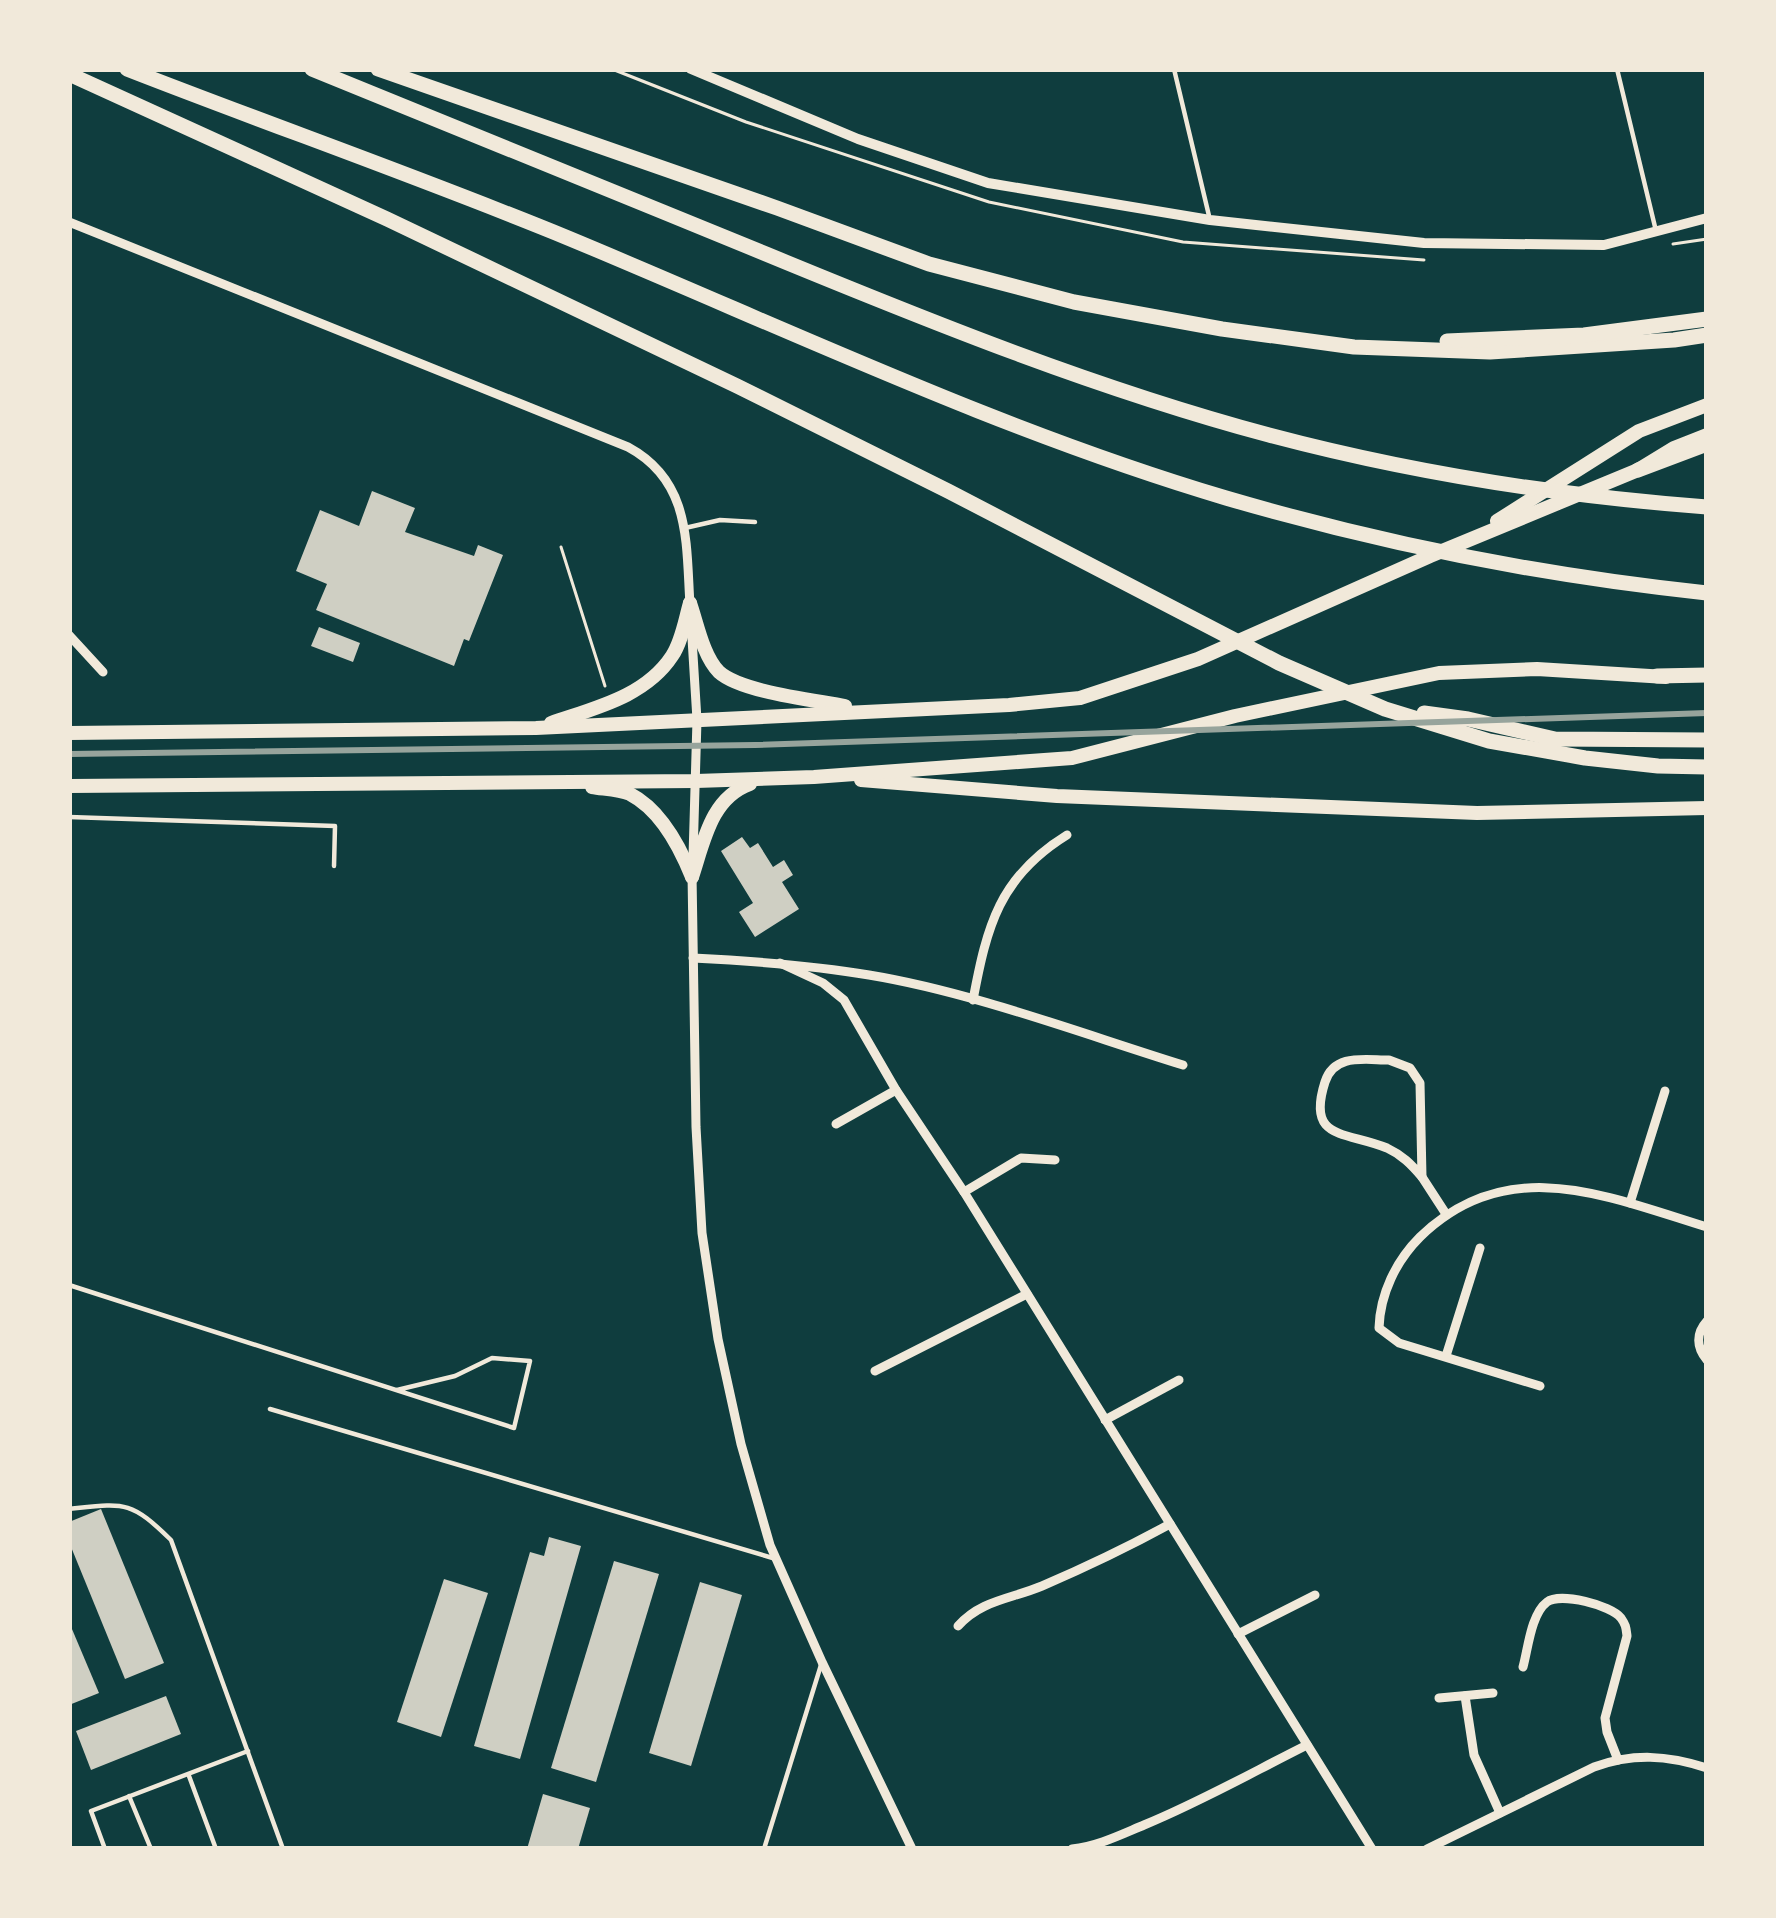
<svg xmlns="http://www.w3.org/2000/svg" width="1776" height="1918" font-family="'Nunito Sans',sans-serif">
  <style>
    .building { fill: #cfcfc3 }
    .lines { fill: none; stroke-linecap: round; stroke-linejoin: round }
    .path { stroke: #f1e9da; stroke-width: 3 }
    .service { stroke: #f1e9da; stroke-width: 4.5 }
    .minor { stroke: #f1e9da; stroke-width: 9 }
    .tertiary { stroke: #f1e9da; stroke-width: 10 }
    .primary { stroke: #f1e9da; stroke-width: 14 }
    .motorway { stroke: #f1e9da; stroke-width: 15 }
    .rail { stroke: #97a49c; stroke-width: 6 }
  </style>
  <rect width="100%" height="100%" fill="#0f3d3e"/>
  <g class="building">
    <polygon points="372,491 415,508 405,532 474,556 478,545 503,555 469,641 464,639 454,666 316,610 327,584 296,571 320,510 359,526"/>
    <polygon points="319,627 360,643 353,662 311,646"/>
    <polygon points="742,837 750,848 758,843 773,867 784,860 793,875 782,882 799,909 755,937 739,912 753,903 721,851"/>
    <polygon points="101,1509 164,1663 125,1679 69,1542 69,1522"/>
    <polygon points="549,1537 581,1546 520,1759 474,1746 530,1552 544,1556"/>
    <polygon points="614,1561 659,1574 596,1782 551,1768"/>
    <polygon points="444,1579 488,1593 441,1737 397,1722"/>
    <polygon points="700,1582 742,1595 691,1766 649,1753"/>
    <polygon points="69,1622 99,1693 69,1705"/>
    <polygon points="166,1696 181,1734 91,1770 76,1731"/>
    <polygon points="543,1794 590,1808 578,1849 527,1849"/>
  </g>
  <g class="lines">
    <g class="path">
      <polyline points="612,69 746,122 989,202 1183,242 1424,260"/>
      <polyline points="1673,244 1707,239"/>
      <polyline points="561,547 605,686"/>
    </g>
    <g class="service">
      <polyline points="1174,69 1210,220"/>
      <polyline points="1617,69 1656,231"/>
      <polyline points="685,528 720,520 755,522"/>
      <polyline points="69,817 335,826 334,866"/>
      <polyline points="69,1285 514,1428 530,1361 492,1358 455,1376 397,1390"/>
      <polyline points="270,1409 776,1559"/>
      <path d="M69,1509C125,1503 130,1500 171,1540L283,1849"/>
      <polyline points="189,1776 216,1849"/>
      <polyline points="129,1796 151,1849"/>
      <polyline points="105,1849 91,1811 248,1751"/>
      <polyline points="764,1849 821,1665"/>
    </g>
    <g class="minor">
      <path d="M69,222L628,447C691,481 686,542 690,605"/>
      <polyline points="691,622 697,720 693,857"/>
      <polyline points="69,635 103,672"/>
      <polyline points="692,874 696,1127 702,1233 718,1339 741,1444 770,1545 822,1662 912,1849"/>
      <path d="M693,958C752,961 811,965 869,975C972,992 1083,1034 1183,1065"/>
      <polyline points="780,963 823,983 844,1000 896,1090 964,1192 1372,1849"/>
      <path d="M973,1000C987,926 999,877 1067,835"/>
      <path d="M1389,1060L1410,1068L1420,1083L1422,1177C1411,1164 1402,1155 1387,1148C1346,1131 1306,1141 1325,1082C1334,1053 1365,1060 1389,1060Z"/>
      <polyline points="836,1124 896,1090"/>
      <polyline points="1422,1177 1446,1214"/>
      <polyline points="964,1192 1021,1158 1055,1160"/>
      <polyline points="1630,1203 1665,1091"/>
      <path d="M1707,1321C1696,1333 1696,1347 1707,1360"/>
      <polyline points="1446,1356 1480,1248"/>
      <polyline points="875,1371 1027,1294"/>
      <path d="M1540,1386L1399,1343L1379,1328C1380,1294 1396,1261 1420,1237C1508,1152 1606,1196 1707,1227"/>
      <polyline points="1105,1420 1179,1380"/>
      <path d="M958,1626C981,1600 1011,1599 1042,1586C1086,1567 1128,1547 1170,1524"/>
      <polyline points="1238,1634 1315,1595"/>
      <path d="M1523,1667C1528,1649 1531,1614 1547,1602C1560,1592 1611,1605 1621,1618C1626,1625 1626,1628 1627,1636L1605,1718L1607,1732L1618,1760"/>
      <polyline points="1465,1696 1474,1755 1500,1813"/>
      <polyline points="1439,1698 1493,1693"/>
      <path d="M1072,1849C1098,1846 1120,1835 1144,1825C1200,1802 1253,1772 1307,1745"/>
      <path d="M1427,1849L1594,1767C1633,1753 1667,1755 1707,1768"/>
    </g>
    <polyline class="tertiary" points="691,69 858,139 988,183 1210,220 1424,243 1604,245 1707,218"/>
    <g class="primary">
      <polyline points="1497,521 1639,431 1707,405"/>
      <path d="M690,603C697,623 703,656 719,672C741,692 814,700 845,706"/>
      <path d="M551,723C594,708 645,697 672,656C682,641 685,620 690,603"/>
      <polyline points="69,733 536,728 1009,705 1080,698 1198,659 1430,556 1638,470 1674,448 1707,435"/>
      <polyline points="861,780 1057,796 1477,813 1707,808"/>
      <polyline points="69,786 696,781 814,777 1072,758 1235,716 1439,673 1537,669 1666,677"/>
      <path d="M592,787C603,789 619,789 630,794C661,810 680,847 692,877"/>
      <path d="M692,877C704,841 711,798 750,784"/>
    </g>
    <g class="motorway">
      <path d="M127,69C273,126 422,178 568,238C785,328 1000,431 1226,498C1383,544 1545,576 1707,593"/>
      <path d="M312,69C464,131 615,192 766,254C931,322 1097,389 1269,435C1412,473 1560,496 1707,507"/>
      <polyline points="378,69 777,208 929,264 1074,302 1222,329 1354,347 1490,352 1674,340 1707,335"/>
      <polyline points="69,74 387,219 737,386 948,491 1279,663 1385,709 1489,741 1585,758 1658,766 1707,767"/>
      <polyline points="1447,341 1584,335 1707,319"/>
      <polyline points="1638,470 1707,444"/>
      <polyline points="1657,676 1707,675"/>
      <polyline points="1424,713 1468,719 1555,739 1707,740"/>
    </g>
    <polyline class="rail" points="69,754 755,745 1707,713"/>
  </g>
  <rect width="1776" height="1918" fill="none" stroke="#f1e9da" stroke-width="144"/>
</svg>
